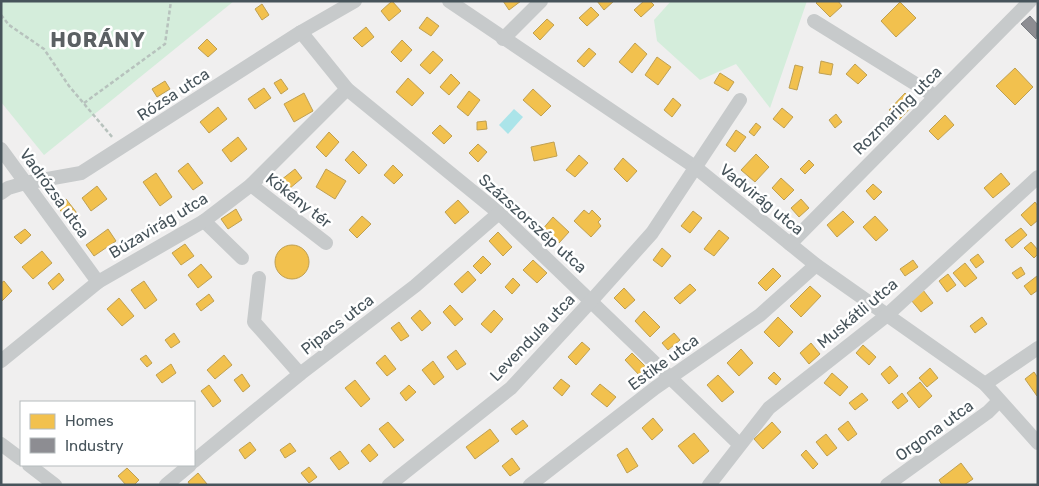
<svg xmlns="http://www.w3.org/2000/svg" width="1039" height="486" font-family="Rubik,sans-serif">
  <style>
    .green { fill: #d4eddb }
    .water { fill: #abe4e9 }
    .homes { fill: #f2c14e; stroke: #bfa052 }
    .industry { fill: #8d8d92; stroke: #787c82 }
    .lines { fill: none; stroke-linecap: round; stroke-linejoin: round }
    .path { stroke: #b7c2bd; stroke-width: 2.5; stroke-dasharray: 4 2.5; stroke-linecap: butt }
    .minor { stroke: #c7cacb; stroke-width: 14 }
    .labels { text-anchor: middle; stroke-width: 5; stroke-linejoin: round; paint-order: stroke }
    .street-label { font-size: 16px; fill: #47545b; stroke: #fff }
    .district-label { font-size: 21px; font-weight: bold; letter-spacing: 1px; fill: #5b6063; stroke: #fff }
  </style>
  <rect width="100%" height="100%" fill="#f0efef"/>
  <g class="green">
    <polygon points="1,1 234,1 44,155 1,102"/>
    <polygon points="671,1 807,1 770,108 736,64 700,80 657,41 654,20"/>
  </g>
  <polygon class="water" points="514,109 523,117 508,134 499,125"/>
  <g class="homes">
    <polygon points="392,1 401,11 389,21 381,11"/>
    <polygon points="503,1 521,1 509,10"/>
    <polygon points="597,1 614,1 604,10"/>
    <polygon points="644,1 650,1 654,5 641,17 634,10"/>
    <polygon points="818,1 838,1 842,6 830,17 816,3"/>
    <polygon points="900,2 916,18 896,37 881,21"/>
    <polygon points="262,4 269,15 262,20 255,9"/>
    <polygon points="591,7 599,15 587,26 579,18"/>
    <polygon points="427,17 439,26 431,36 419,28"/>
    <polygon points="547,19 554,25 540,40 533,33"/>
    <polygon points="366,27 374,37 362,47 353,38"/>
    <polygon points="207,39 217,49 208,57 198,48"/>
    <polygon points="402,40 412,50 401,62 391,52"/>
    <polygon points="635,43 647,54 632,73 619,62"/>
    <polygon points="589,48 596,54 584,67 577,61"/>
    <polygon points="433,51 443,60 430,74 420,65"/>
    <polygon points="657,57 671,67 658,85 645,75"/>
    <polygon points="821,61 833,64 831,75 819,73"/>
    <polygon points="855,64 867,75 858,84 846,74"/>
    <polygon points="795,65 803,67 797,90 789,88"/>
    <polygon points="1015,68 1033,87 1015,105 996,86"/>
    <polygon points="720,73 734,82 728,91 714,83"/>
    <polygon points="451,74 460,83 449,95 440,87"/>
    <polygon points="408,78 424,93 412,106 396,92"/>
    <polygon points="281,79 288,89 281,94 274,83"/>
    <polygon points="165,81 170,89 157,97 152,89"/>
    <polygon points="264,88 271,98 255,109 248,99"/>
    <polygon points="533,89 551,106 541,116 523,100"/>
    <polygon points="469,91 480,100 468,116 457,107"/>
    <polygon points="304,93 313,111 294,122 284,104"/>
    <polygon points="905,93 915,103 899,120 889,110"/>
    <polygon points="673,98 681,105 672,117 664,110"/>
    <polygon points="218,107 227,119 209,133 200,122"/>
    <polygon points="782,108 793,117 784,128 773,119"/>
    <polygon points="836,114 842,122 835,128 829,120"/>
    <polygon points="945,115 954,125 938,140 929,131"/>
    <polygon points="486,121 487,129 477,130 477,122"/>
    <polygon points="756,123 761,127 754,136 749,132"/>
    <polygon points="440,125 452,136 444,144 432,133"/>
    <polygon points="736,130 746,137 735,152 726,145"/>
    <polygon points="329,132 339,142 326,157 316,147"/>
    <polygon points="238,137 247,149 231,162 222,150"/>
    <polygon points="554,142 557,156 534,161 531,147"/>
    <polygon points="478,144 487,152 478,162 469,153"/>
    <polygon points="353,151 367,165 359,174 345,160"/>
    <polygon points="756,154 769,167 755,182 741,170"/>
    <polygon points="579,155 588,163 575,177 566,170"/>
    <polygon points="623,158 637,171 627,182 614,169"/>
    <polygon points="809,160 814,165 805,174 800,169"/>
    <polygon points="188,163 203,183 193,190 178,171"/>
    <polygon points="393,165 403,175 394,184 384,175"/>
    <polygon points="295,169 302,178 289,189 281,180"/>
    <polygon points="326,169 346,181 335,199 316,187"/>
    <polygon points="156,173 172,197 160,206 143,182"/>
    <polygon points="1001,173 1010,184 993,198 984,188"/>
    <polygon points="781,178 794,190 784,200 772,188"/>
    <polygon points="873,184 882,192 874,200 866,191"/>
    <polygon points="97,186 107,199 91,211 82,198"/>
    <polygon points="66,199 80,217 71,224 57,206"/>
    <polygon points="801,199 809,208 799,217 791,208"/>
    <polygon points="458,200 469,212 455,224 445,212"/>
    <polygon points="1035,202 1038,206 1038,220 1031,226 1021,215"/>
    <polygon points="236,209 242,220 228,229 221,219"/>
    <polygon points="584,210 589,214 592,210 601,219 598,222 601,226 591,237 574,221"/>
    <polygon points="693,211 702,218 690,233 681,226"/>
    <polygon points="843,211 854,222 837,237 827,225"/>
    <polygon points="362,216 371,224 357,238 349,230"/>
    <polygon points="875,216 888,230 876,241 863,227"/>
    <polygon points="553,217 569,232 559,243 550,235 547,238 541,231"/>
    <polygon points="1021,228 1027,235 1012,248 1005,240"/>
    <polygon points="25,229 31,235 21,244 14,237"/>
    <polygon points="108,229 116,241 94,256 86,245"/>
    <polygon points="719,230 729,238 714,256 704,249"/>
    <polygon points="498,232 512,247 503,256 489,241"/>
    <polygon points="1031,242 1038,250 1038,254 1034,258 1024,248"/>
    <polygon points="185,244 194,256 181,265 172,253"/>
    <circle cx="292" cy="262" r="17"/>
    <polygon points="662,248 671,256 662,267 653,260"/>
    <polygon points="42,251 52,263 33,279 22,267"/>
    <polygon points="978,254 984,262 976,268 970,260"/>
    <polygon points="483,256 491,264 481,274 473,266"/>
    <polygon points="533,260 547,273 537,283 523,270"/>
    <polygon points="913,260 918,267 905,276 900,269"/>
    <polygon points="965,263 977,278 965,287 953,273"/>
    <polygon points="201,264 212,277 198,288 188,275"/>
    <polygon points="1021,267 1025,274 1017,279 1012,273"/>
    <polygon points="773,268 781,276 766,291 758,283"/>
    <polygon points="468,271 476,280 462,293 454,284"/>
    <polygon points="59,273 64,280 53,290 48,283"/>
    <polygon points="948,274 956,285 947,292 939,281"/>
    <polygon points="1037,276 1038,290 1031,295 1024,286"/>
    <polygon points="513,278 520,285 512,294 505,287"/>
    <polygon points="4,281 12,291 2,301 1,283"/>
    <polygon points="144,281 157,300 145,309 131,290"/>
    <polygon points="690,284 696,290 680,304 674,298"/>
    <polygon points="810,286 821,296 801,317 790,306"/>
    <polygon points="624,288 635,300 625,309 614,298"/>
    <polygon points="923,290 933,303 921,312 911,300"/>
    <polygon points="209,294 214,301 201,311 196,304"/>
    <polygon points="119,298 134,316 122,326 107,309"/>
    <polygon points="450,305 463,319 455,326 443,312"/>
    <polygon points="420,310 431,323 422,331 411,318"/>
    <polygon points="494,310 503,319 491,333 481,324"/>
    <polygon points="644,311 660,327 650,337 635,321"/>
    <polygon points="778,317 793,332 779,347 764,332"/>
    <polygon points="982,317 987,324 975,333 970,326"/>
    <polygon points="399,322 409,336 401,341 391,328"/>
    <polygon points="174,333 180,342 171,348 165,340"/>
    <polygon points="674,333 680,340 668,350 662,343"/>
    <polygon points="582,342 590,349 576,365 568,357"/>
    <polygon points="811,343 820,354 809,364 800,353"/>
    <polygon points="863,345 876,357 869,365 856,353"/>
    <polygon points="741,349 753,363 739,376 727,363"/>
    <polygon points="456,350 466,364 457,370 447,357"/>
    <polygon points="632,353 649,370 641,377 625,360"/>
    <polygon points="146,355 152,363 147,367 140,359"/>
    <polygon points="224,355 232,365 215,379 207,370"/>
    <polygon points="385,355 396,369 387,376 376,363"/>
    <polygon points="433,361 444,377 434,385 422,370"/>
    <polygon points="171,364 176,373 162,383 156,375"/>
    <polygon points="890,366 898,376 889,384 881,374"/>
    <polygon points="930,368 938,378 927,387 919,378"/>
    <polygon points="774,372 781,379 776,385 768,378"/>
    <polygon points="1034,372 1038,378 1037,396 1025,379"/>
    <polygon points="832,373 848,387 840,396 824,383"/>
    <polygon points="242,374 250,386 243,392 234,380"/>
    <polygon points="718,375 734,392 722,402 707,385"/>
    <polygon points="561,379 570,386 562,396 553,388"/>
    <polygon points="355,380 370,399 361,407 345,388"/>
    <polygon points="920,382 932,396 919,408 907,393"/>
    <polygon points="600,384 616,397 607,407 591,394"/>
    <polygon points="209,385 221,401 213,407 201,391"/>
    <polygon points="409,385 416,392 406,401 400,393"/>
    <polygon points="862,393 868,400 855,410 849,403"/>
    <polygon points="902,393 908,401 898,409 892,402"/>
    <polygon points="653,418 663,430 652,440 642,428"/>
    <polygon points="523,420 528,426 516,435 511,429"/>
    <polygon points="848,421 857,434 848,441 838,429"/>
    <polygon points="388,422 404,440 394,448 379,429"/>
    <polygon points="772,422 781,432 763,449 754,439"/>
    <polygon points="490,429 499,441 475,459 466,447"/>
    <polygon points="694,433 709,451 693,464 678,446"/>
    <polygon points="826,434 837,448 827,456 816,442"/>
    <polygon points="250,442 256,450 245,459 239,450"/>
    <polygon points="290,443 296,451 285,458 280,450"/>
    <polygon points="369,444 378,455 370,462 361,451"/>
    <polygon points="627,448 638,466 627,473 617,455"/>
    <polygon points="806,450 818,464 813,469 801,455"/>
    <polygon points="340,451 349,463 339,470 330,458"/>
    <polygon points="512,458 520,469 510,476 502,466"/>
    <polygon points="961,463 973,479 964,485 942,485 939,480"/>
    <polygon points="309,467 317,477 309,483 301,473"/>
    <polygon points="127,468 139,480 134,485 126,485 118,476"/>
    <polygon points="198,473 207,484 206,485 190,485 188,482"/>
  </g>
  <polygon class="industry" points="1030,16 1038,25 1036,39 1021,24"/>
  <g class="lines">
    <g class="path">
      <polyline points="1,15 9,25 44,49 69,86 113,138"/>
      <polyline points="84,103 165,44 171,1"/>
    </g>
    <g class="minor">
      <polyline points="449,1 695,167 816,265 985,384 1038,443"/>
      <polyline points="814,21 935,96"/>
      <polyline points="301,32 347,89 499,213 739,444"/>
      <polyline points="503,39 541,1"/>
      <polyline points="1,149 98,282"/>
      <polyline points="251,185 326,243"/>
      <polyline points="1,193 8,188 25,183 81,173 301,32 355,1"/>
      <polyline points="204,221 242,258"/>
      <polyline points="790,244 1030,1"/>
      <polyline points="259,278 254,322 300,374"/>
      <polyline points="1,361 98,282 204,221 251,185 347,89"/>
      <polyline points="985,384 1038,348"/>
      <polyline points="1,444 21,459"/>
      <polyline points="194,461 300,374 415,286 499,213"/>
      <polyline points="29,465 55,485"/>
      <polyline points="166,485 190,465"/>
      <polyline points="389,485 511,388 592,300 652,233 740,100"/>
      <polyline points="530,485 655,388 760,315 816,265"/>
      <polyline points="709,485 769,408 886,316 1038,177"/>
      <polyline points="887,485 988,412 999,401"/>
    </g>
  </g>
  <g class="labels">
    <g class="street-label">
      <text transform="translate(173 94) rotate(-33)" y="6">Rózsa utca</text>
      <text transform="translate(897 110) rotate(-45)" y="6">Rozmaring utca</text>
      <text transform="translate(55 193) rotate(54)" y="6">Vadrózsa utca</text>
      <text transform="translate(762 199) rotate(39)" y="6">Vadvirág utca</text>
      <text transform="translate(299 200) rotate(38)" y="6">Kökény tér</text>
      <text transform="translate(533 223) rotate(42)" y="6">Százszorszép utca</text>
      <text transform="translate(158 225) rotate(-31)" y="6">Búzavirág utca</text>
      <text transform="translate(857 313) rotate(-40)" y="6">Muskátli utca</text>
      <text transform="translate(337 324) rotate(-38)" y="6">Pipacs utca</text>
      <text transform="translate(532 337) rotate(-46)" y="6">Levendula utca</text>
      <text transform="translate(663 362) rotate(-36)" y="6">Estike utca</text>
      <text transform="translate(934 430) rotate(-36)" y="6">Orgona utca</text>
    </g>
    <g class="district-label">
      <text x="98" y="47">HORÁNY</text>
    </g>
  </g>
  <rect width="1039" height="486" fill="none" stroke="#47545b" stroke-width="5"/>
  <rect x="20" y="401" width="175" height="65" fill="#ffffff" stroke="#b5bbbd"/>
  <rect x="30" y="414" width="25" height="15" fill="#f2c14e" stroke="#b5bbbd"/>
  <text x="65" y="426" font-size="15" fill="#47545b">Homes</text>
  <rect x="30" y="438" width="25" height="15" fill="#8d8d92" stroke="#b5bbbd"/>
  <text x="65" y="451" font-size="15" fill="#47545b">Industry</text>
</svg>
